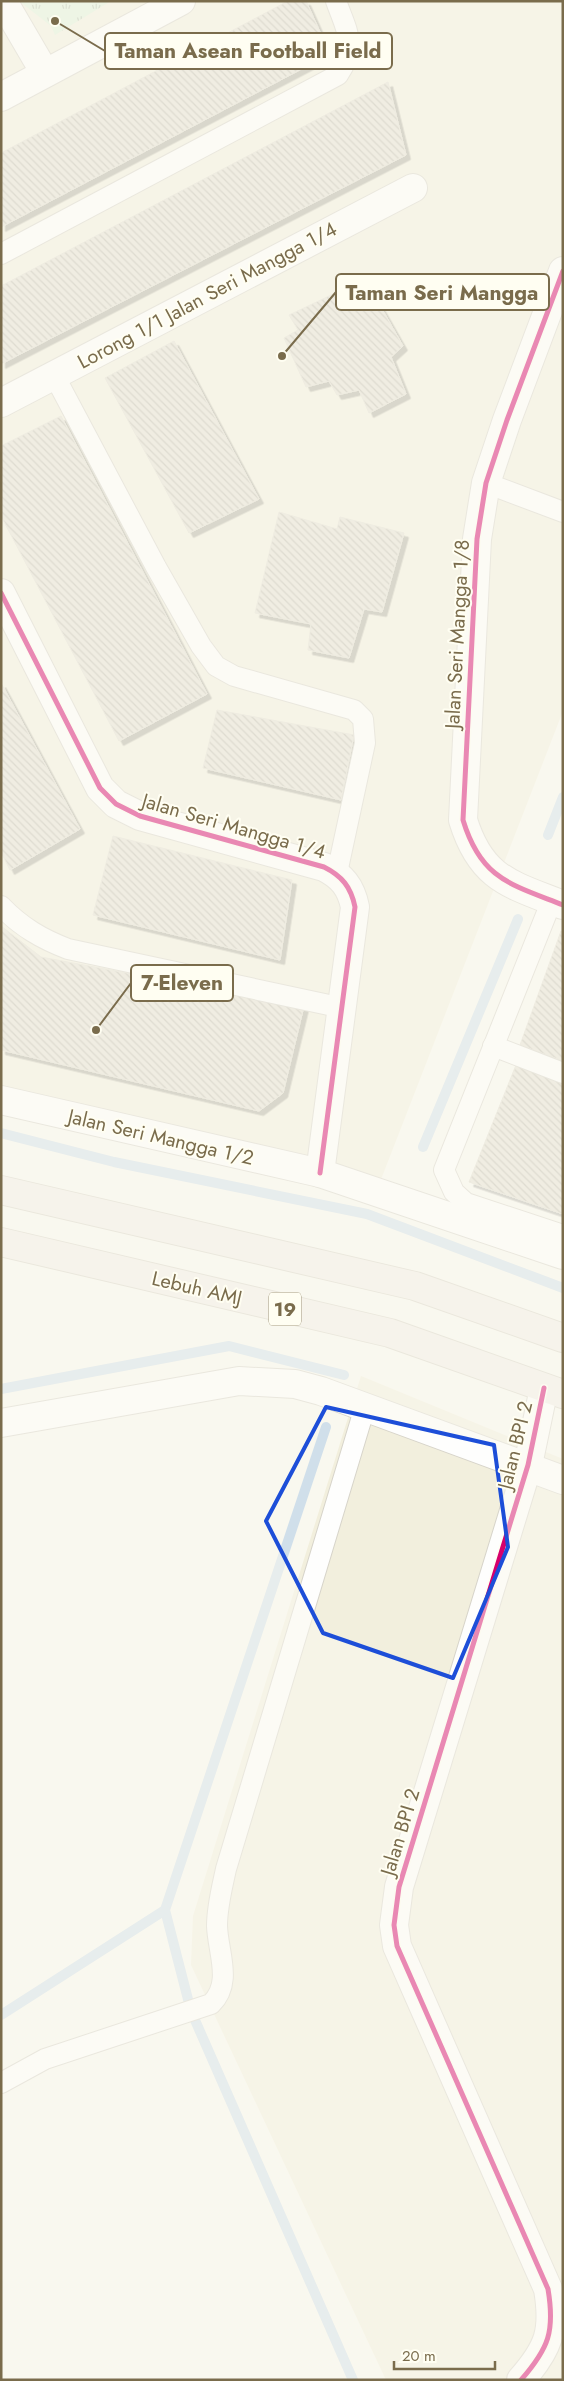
<svg xmlns="http://www.w3.org/2000/svg" width="564" height="2381" font-family="Jost,sans-serif">
  <style>
    .residential { fill: #f2efdd }
    .park { fill: url(#park-tufts) }
    .lines { fill: none; stroke-linecap: round; stroke-linejoin: round }
    .stream { stroke: #d0dfea; stroke-width: 10 }
    .building { fill: url(#building-back-hatch); stroke: #e2ded1; filter: url(#shadow) }
    .lane-casing { stroke: #d7d4ca; stroke-width: 22 }
    .street-casing { stroke: #d7d4ca; stroke-width: 30 }
    .highway-casing { stroke: #d8d4c8; stroke-width: 30 }
    .lane { stroke: #fefefd; stroke-width: 20 }
    .street { stroke: #fefefd; stroke-width: 28 }
    .highway { stroke: #f2eee6; stroke-width: 28 }
    .cycleway-casing { stroke: #fffef2; stroke-width: 8 }
    .cycleway { stroke: #d6006c; stroke-width: 5 }
    .marked { fill: none; stroke: #1d4ed8; stroke-width: 4; stroke-linejoin: round }
    .labels { text-anchor: middle; stroke-width: 4; stroke-linejoin: round; paint-order: stroke }
    .shield { fill: #fffef2; stroke: #a2987e; stroke-width: 1 }
    .shield-label { font-size: 19px; font-weight: bold; fill: #7a6c4c }
    .street-label { font-size: 20px; fill: #7a6c4c; stroke: #fffef2 }
    .leader { fill: none; stroke: #7a6c4c; stroke-width: 2 }
    .callout-dot { fill: #7a6c4c; stroke: #fffef2; stroke-width: 2 }
    .callout { fill: #fffef2; stroke: #7a6c4c; stroke-width: 2 }
    .callout-label { font-size: 21px; text-anchor: middle; font-weight: bold; fill: #7a6c4c }
  </style>
  <defs>
    <pattern id="park-tufts" width="24" height="20" patternUnits="userSpaceOnUse" patternTransform="scale(1.25)"><rect width="24" height="20" fill="#e0f1da"/><path d="M3 7l-1-3M5 7V3M7 7l1-3M15 17l-1-3M17 17v-4M19 17l1-3" fill="none" stroke="#bbc7b3"/></pattern>
    <pattern id="building-back-hatch" width="6" height="6" patternUnits="userSpaceOnUse" patternTransform="scale(1.25)"><rect width="6" height="6" fill="#e4e0d3"/><path d="M-1 5l2 2M0 0l6 6M5-1l2 2" fill="none" stroke="#bebaad"/></pattern>
    <filter id="shadow"><feDropShadow dx="4.5" dy="4.5" stdDeviation="0" flood-color="#0004"/></filter>
  </defs>
  <rect width="100%" height="100%" fill="#f9f8ef"/>
  <g class="residential">
    <polygon points="1,1 563,1 563,711 373,1200 1,1112"/>
    <polygon points="361,1376 563,1459 563,2380 386,2380 191,1965 193,1916"/>
  </g>
  <polygon class="park" points="19,1 111,1 55,35 51,26"/>
  <g class="lines">
    <g class="stream">
      <polyline points="548,835 563,797"/>
      <polyline points="1,1133 114,1162 367,1214 563,1288"/>
      <polyline points="423,1147 518,919"/>
      <polyline points="1,1389 229,1346 344,1375"/>
      <polyline points="326,1427 165,1910 191,2011 353,2380"/>
      <polyline points="1,2015 165,1910"/>
    </g>
  </g>
  <g class="building">
    <polygon points="288,1 306,1 330,54 1,227 1,153"/>
    <polygon points="388,82 406,155 1,364 1,286"/>
    <polygon points="365,279 403,346 391,357 406,394 369,413 359,390 337,395 329,381 306,387 284,338 298,330 289,315"/>
    <polygon points="174,341 259,499 189,533 105,378"/>
    <polygon points="61,416 207,694 119,741 1,516 1,446"/>
    <polygon points="279,512 337,529 340,517 404,533 382,612 364,609 349,658 308,650 311,624 255,613"/>
    <polygon points="1,683 80,829 10,870 1,852"/>
    <polygon points="217,710 354,735 341,800 203,768"/>
    <polygon points="113,836 292,880 280,960 93,915"/>
    <polygon points="1,926 41,957 304,1006 283,1093 259,1111 1,1050"/>
    <polygon points="561,931 563,932 563,1061 520,1045"/>
    <polygon points="516,1065 563,1083 563,1214 469,1182"/>
  </g>
  <g class="lines">
    <g class="lane-casing">
      <g id="lane">
        <path d="M1,254L338,75C358,45 347,32 336,1"/>
        <polyline points="54,375 156,567 201,646 216,666 234,676 354,710 363,719 365,743 337,873"/>
        <polyline points="486,483 563,512"/>
        <polyline points="552,900 444,1170 454,1192 466,1203 563,1235"/>
        <path d="M1,906C21,927 42,939 68,949L343,1008"/>
        <polyline points="493,1046 563,1073"/>
        <path d="M1,2083L45,2059L211,2004C233,1983 218,1953 217,1926C217,1906 222,1888 226,1869L365,1407"/>
      </g>
    </g>
    <g class="street-casing">
      <g id="street">
        <polyline points="3,1 45,73"/>
        <polyline points="1,97 181,1"/>
        <path d="M563,271L507,420L486,483L477,539L463,820C481,879 510,884 563,905"/>
        <polyline points="1,403 413,188"/>
        <path d="M1,593L100,788L116,804L140,816L324,867C342,876 351,887 355,907L320,1173"/>
        <polyline points="1,1100 320,1173 563,1255"/>
        <polyline points="1,1423 239,1381 295,1384 321,1391 563,1480"/>
        <path d="M521,2380C549,2348 555,2331 548,2289L397,1946L394,1925L399,1887L528,1465L544,1388"/>
      </g>
    </g>
    <g class="highway-casing">
      <g id="highway">
        <polyline points="1,1190 415,1286 563,1338"/>
        <polyline points="1,1242 390,1333 563,1394"/>
      </g>
    </g>
    <use href="#lane" class="lane"/>
    <use href="#street" class="street"/>
    <use href="#highway" class="highway"/>
    <g class="cycleway-casing">
      <g id="cycleway">
        <path d="M563,271L507,420L486,483L477,539L463,820C481,879 510,884 563,905"/>
        <path d="M1,593L100,788L116,804L140,816L324,867C342,876 351,887 355,907L320,1173"/>
        <path d="M521,2380C549,2348 555,2331 548,2289L397,1946L394,1925L399,1887L528,1465L544,1388"/>
      </g>
    </g>
    <use href="#cycleway" class="cycleway"/>
  </g>
  <path d="M0 0H564V2381H0ZM326,1407L494,1445L508,1547L453,1678L323,1633L266,1521Z" fill="#f9f8ef" fill-opacity=".55" fill-rule="evenodd"/>
  <path class="marked" d="M326,1407L494,1445L508,1547L453,1678L323,1633L266,1521Z"/>
  <g class="labels">
    <rect class="shield" x="269" y="1292.5" width="32" height="33" rx="4"/>
    <g class="shield-label">
      <text x="285" y="1316">19</text>
    </g>
    <g class="street-label">
      <text transform="translate(207 295) rotate(-28)" y="7">Lorong 1/1 Jalan Seri Mangga 1/4</text>
      <text transform="translate(457 634) rotate(-87)" y="7">Jalan Seri Mangga 1/8</text>
      <text transform="translate(234 826) rotate(16)" y="7">Jalan Seri Mangga 1/4</text>
      <text transform="translate(161 1137) rotate(13)" y="7">Jalan Seri Mangga 1/2</text>
      <text transform="translate(197 1288) rotate(13)" y="7">Lebuh AMJ</text>
      <text transform="translate(515 1445) rotate(-76)" y="7">Jalan BPI 2</text>
      <text transform="translate(400 1832) rotate(-73)" y="7">Jalan BPI 2</text>
    </g>
  </g>
  <path class="leader" d="M55 21L105 51M282 356L336 292M96 1030L131 983"/>
  <g class="callout-dot">
    <circle cx="55" cy="21" r="5"/>
    <circle cx="282" cy="356" r="5"/>
    <circle cx="96" cy="1030" r="5"/>
  </g>
  <g class="callout">
    <rect x="105" y="33" width="287" height="36" rx="5"/>
    <rect x="336" y="274" width="213" height="36" rx="5"/>
    <rect x="131" y="965" width="102" height="36" rx="5"/>
  </g>
  <g class="callout-label">
    <text x="248" y="58">Taman Asean Football Field</text>
    <text x="442" y="300">Taman Seri Mangga</text>
    <text x="182" y="990">7-Eleven</text>
  </g>
  <rect width="564" height="2381" fill="none" stroke="#7a6c4c" stroke-width="5"/>
  <path d="M394 2361v8h101v-8" fill="none" stroke="#7a6c4c" stroke-width="2.5"/>
  <text x="402" y="2361" font-size="15" fill="#7a6c4c" stroke="#fffef2" stroke-width="4" paint-order="stroke">20 m</text>
</svg>
